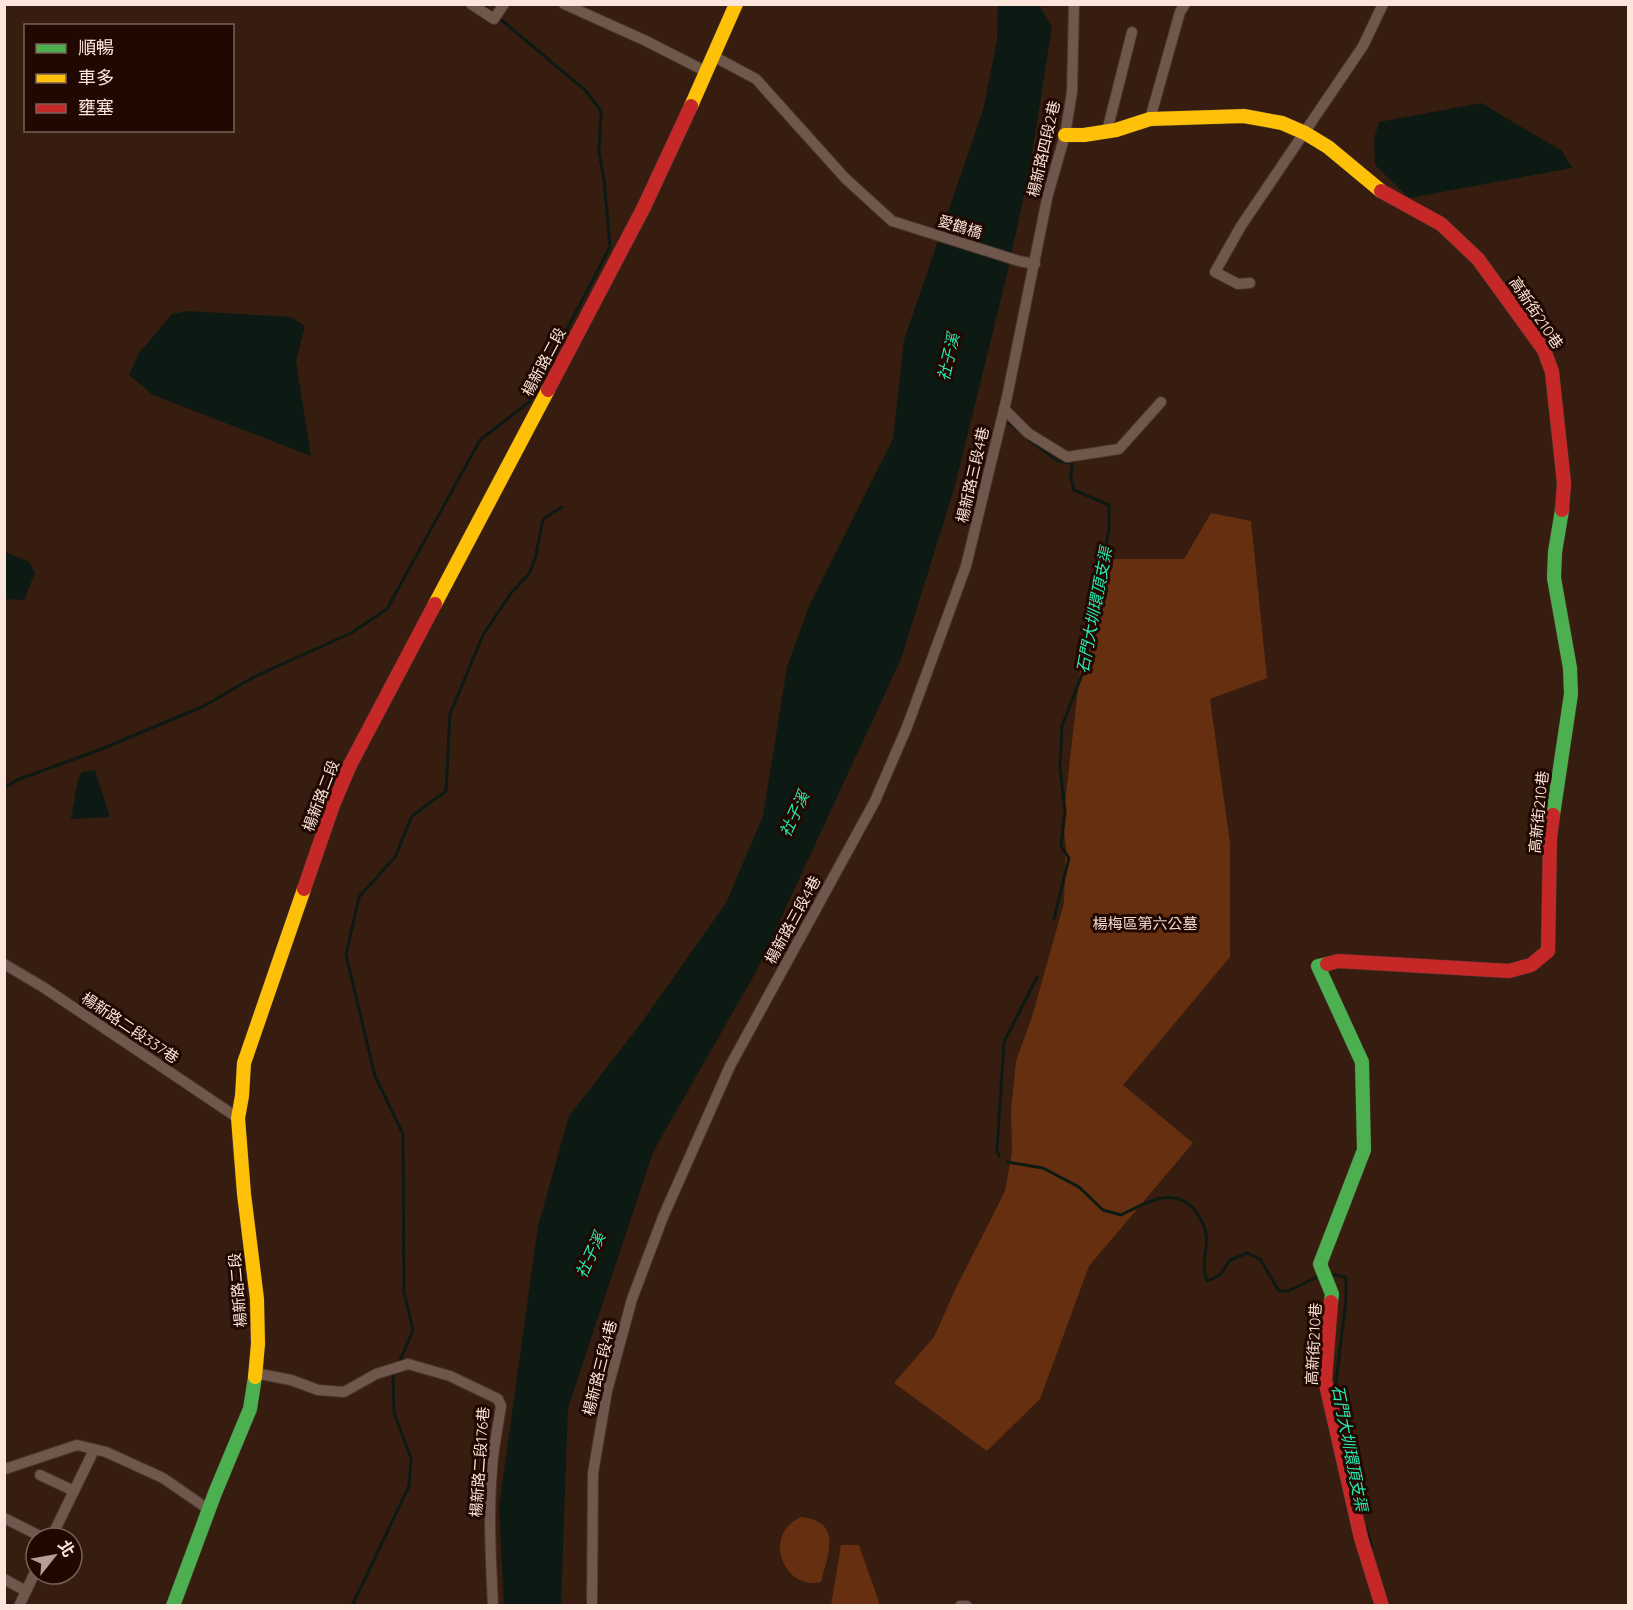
<svg xmlns="http://www.w3.org/2000/svg" width="1633" height="1610" font-family="Quicksand,'Noto Sans TC',sans-serif">
  <style>
    .green { fill: #662f10 }
    .water { fill: #0c1a13 }
    .lines { fill: none; stroke-linecap: round; stroke-linejoin: round }
    .stream { stroke: #0c1a13; stroke-width: 3 }
    .street-casing { stroke: #48352e; stroke-width: 12 }
    .fast-casing { stroke: #48352e; stroke-width: 15 }
    .slow-casing { stroke: #48352e; stroke-width: 15 }
    .jam-casing { stroke: #48352e; stroke-width: 15 }
    .street { stroke: #6f584b; stroke-width: 10 }
    .fast { stroke: #4caf50; stroke-width: 14 }
    .slow { stroke: #ffc107; stroke-width: 14 }
    .jam { stroke: #c62828; stroke-width: 14 }
    .labels { text-anchor: middle; stroke-width: 6; stroke-linejoin: round; paint-order: stroke }
    .street-label { font-size: 15px; fill: #fce5da; stroke: #210800 }
    .park-label { font-size: 15px; fill: #f0d6ca; stroke: #210800 }
    .water-label { font-size: 16px; font-style: italic; fill: #27ecb5; stroke: #210800 }
  </style>
  <rect width="100%" height="100%" fill="#361d0f"/>
  <g class="green">
    <polygon points="1211,513 1251,521 1267,678 1210,699 1230,843 1230,957 1123,1085 1193,1143 1089,1266 1040,1399 987,1451 894,1383 934,1337 955,1290 1005,1191 1012,1152 1011,1110 1016,1061 1032,1017 1064,903 1066,848 1063,821 1080,671 1102,559 1184,559"/>
    <path d="M801,1517C843,1521 828,1555 821,1582C784,1591 761,1535 801,1517Z"/>
    <polygon points="841,1545 859,1545 880,1605 831,1605"/>
  </g>
  <g class="water">
    <polygon points="998,5 1039,5 1052,27 1030,167 1006,279 954,489 901,659 757,970 653,1152 568,1408 561,1605 504,1606 499,1507 538,1226 569,1116 642,1022 726,903 763,816 787,667 809,606 893,439 904,340 983,110 997,40"/>
    <polygon points="1481,103 1562,151 1572,168 1409,198 1375,165 1374,139 1379,122"/>
    <polygon points="188,311 291,317 305,326 296,361 311,456 153,395 129,375 139,353 172,314"/>
    <polygon points="5,552 29,562 35,573 24,600 5,599"/>
    <polygon points="95,770 110,817 71,819 78,780 82,772"/>
  </g>
  <g class="lines">
    <g class="stream">
      <polyline points="483,4 492,12"/>
      <polyline points="1009,423 1019,431"/>
      <polyline points="1028,439 1058,461 1072,463 1071,477 1074,490 1109,505 1109,530 1095,599 1085,667 1062,726 1060,767 1065,812 1061,846 1069,858 1054,919"/>
      <polyline points="4,788 17,780 99,750 204,706 254,677 351,633 387,609 480,440 529,402 610,247 604,179 599,153 601,111 586,91 499,18"/>
      <polyline points="999,1156 997,1150 1004,1042 1037,977"/>
      <path d="M1007,1162L1043,1168L1079,1187L1103,1210L1121,1215C1144,1204 1173,1185 1194,1209C1199,1216 1205,1225 1206,1234C1209,1251 1200,1260 1207,1281L1220,1275L1230,1260L1247,1253L1260,1259L1279,1291H1288L1319,1276"/>
      <polyline points="1331,1274 1346,1277 1346,1299 1336,1382 1349,1451"/>
      <polyline points="399,1363 413,1330 404,1292 403,1134 375,1076 346,955 359,897 395,857 412,816 446,791 450,714 483,635 511,593 529,574 535,559 543,519 562,507"/>
      <polyline points="1366,1528 1372,1547"/>
      <polyline points="352,1606 409,1486 411,1458 394,1413 393,1377 395,1372"/>
    </g>
    <g class="street-casing">
      <g id="street">
        <polyline points="471,4 494,19 504,4"/>
        <polyline points="564,4 644,40 707,72"/>
        <polyline points="713,56 756,79 845,178 892,221 1019,261 1035,264"/>
        <polyline points="1150,119 1180,12 1185,4"/>
        <polyline points="1107,131 1132,32"/>
        <polyline points="1250,283 1238,284 1215,272 1241,226 1363,46 1383,4"/>
        <polyline points="1004,409 1028,433 1067,457 1119,449 1161,402"/>
        <polyline points="4,964 43,987 238,1118"/>
        <path d="M255,1373L291,1380L318,1390L344,1392L376,1374L408,1364L450,1376L498,1399L501,1406C498,1427 493,1449 492,1470C488,1515 491,1560 493,1606"/>
        <polyline points="4,1467 5,1469 77,1445 106,1452 163,1478 208,1509"/>
        <polyline points="40,1475 74,1491"/>
        <polyline points="4,1518 44,1538"/>
        <polyline points="51,1538 94,1450"/>
        <polyline points="4,1579 26,1591"/>
        <polyline points="19,1606 36,1570"/>
        <polyline points="592,1606 593,1473 607,1391 632,1299 663,1217 730,1066 875,801 907,727 966,566 1007,397 1048,194 1065,135 1072,92 1074,4"/>
        <polyline points="960,1606 967,1606"/>
      </g>
    </g>
    <g class="fast-casing">
      <g id="fast">
        <polyline points="1553,815 1571,694 1570,668 1554,578 1555,552 1562,510"/>
        <polyline points="1327,964 1318,966 1362,1062 1364,1150 1320,1264 1332,1294 1331,1302"/>
        <polyline points="173,1606 215,1493 250,1409 255,1377"/>
      </g>
    </g>
    <g class="slow-casing">
      <g id="slow">
        <polyline points="691,106 736,4"/>
        <polyline points="1065,135 1084,135 1116,130 1150,119 1244,116 1282,123 1305,133 1328,147 1381,191"/>
        <polyline points="435,604 548,390"/>
        <polyline points="255,1377 258,1344 257,1299 244,1194 238,1118 242,1096 244,1063 304,889"/>
      </g>
    </g>
    <g class="jam-casing">
      <g id="jam">
        <polyline points="1381,191 1441,224 1478,259 1544,350 1552,372 1564,483 1562,510"/>
        <polyline points="548,390 644,207 691,106"/>
        <polyline points="304,889 333,805 350,765 435,604"/>
        <polyline points="1327,964 1338,961 1509,971 1531,965 1548,951 1550,838 1553,815"/>
        <polyline points="1331,1302 1325,1380 1361,1538 1382,1606"/>
      </g>
    </g>
    <use href="#street" class="street"/>
    <use href="#fast" class="fast"/>
    <use href="#slow" class="slow"/>
    <use href="#jam" class="jam"/>
  </g>
  <g class="labels">
    <g class="street-label">
      <text transform="translate(1044 149) rotate(-77)" y="5">楊新路四段2巷</text>
      <text transform="translate(960 227) rotate(17)" y="5">愛鶴橋</text>
      <text transform="translate(1536 313) rotate(56)" y="5">高新街210巷</text>
      <text transform="translate(544 362) rotate(-62)" y="5">楊新路二段</text>
      <text transform="translate(973 475) rotate(-77)" y="5">楊新路三段4巷</text>
      <text transform="translate(321 796) rotate(-69)" y="5">楊新路二段</text>
      <text transform="translate(1539 812) rotate(-84)" y="5">高新街210巷</text>
      <text transform="translate(793 920) rotate(-61)" y="5">楊新路三段4巷</text>
      <text transform="translate(130 1028) rotate(34)" y="5">楊新路二段337巷</text>
      <text transform="translate(238 1290) rotate(-95)" y="5">楊新路二段</text>
      <text transform="translate(1314 1344) rotate(-87)" y="5">高新街210巷</text>
      <text transform="translate(600 1368) rotate(-76)" y="5">楊新路三段4巷</text>
      <text transform="translate(480 1462) rotate(-86)" y="5">楊新路二段176巷</text>
    </g>
    <g class="park-label">
      <text x="1145" y="929">楊梅區第六公墓</text>
    </g>
    <g class="water-label">
      <text transform="translate(948 357) rotate(-77)" y="6">社子溪</text>
      <text transform="translate(1094 610) rotate(-79)" y="6">石門大圳環頂支渠</text>
      <text transform="translate(794 814) rotate(-65)" y="6">社子溪</text>
      <text transform="translate(590 1255) rotate(-65)" y="6">社子溪</text>
      <text transform="translate(1350 1448) rotate(79)" y="6">石門大圳環頂支渠</text>
    </g>
  </g>
  <rect width="1633" height="1610" fill="none" stroke="#fce5da" stroke-width="12"/>
  <rect x="24" y="24" width="210" height="108" fill="#210800" stroke="#796057" stroke-width="1.5"/>
  <rect x="36" y="44" width="30" height="9" fill="#4caf50" stroke="#796057" stroke-width="1.5"/>
  <text x="78" y="54" font-size="18" fill="#fce5da">順暢</text>
  <rect x="36" y="74" width="30" height="9" fill="#ffc107" stroke="#796057" stroke-width="1.5"/>
  <text x="78" y="84" font-size="18" fill="#fce5da">車多</text>
  <rect x="36" y="104" width="30" height="9" fill="#c62828" stroke="#796057" stroke-width="1.5"/>
  <text x="78" y="114" font-size="18" fill="#fce5da">壅塞</text>
  <g transform="translate(54 1556) rotate(59)"><circle r="28" fill="#210800" stroke="#796057" stroke-width="1.5"/>
  <path d="M0-4.5L10 22L0 15L-10 22Z" fill="#b79f93"/>
  <text y="-9" font-size="16" font-weight="bold" text-anchor="middle" fill="#fce5da">北</text>
  </g>
</svg>
